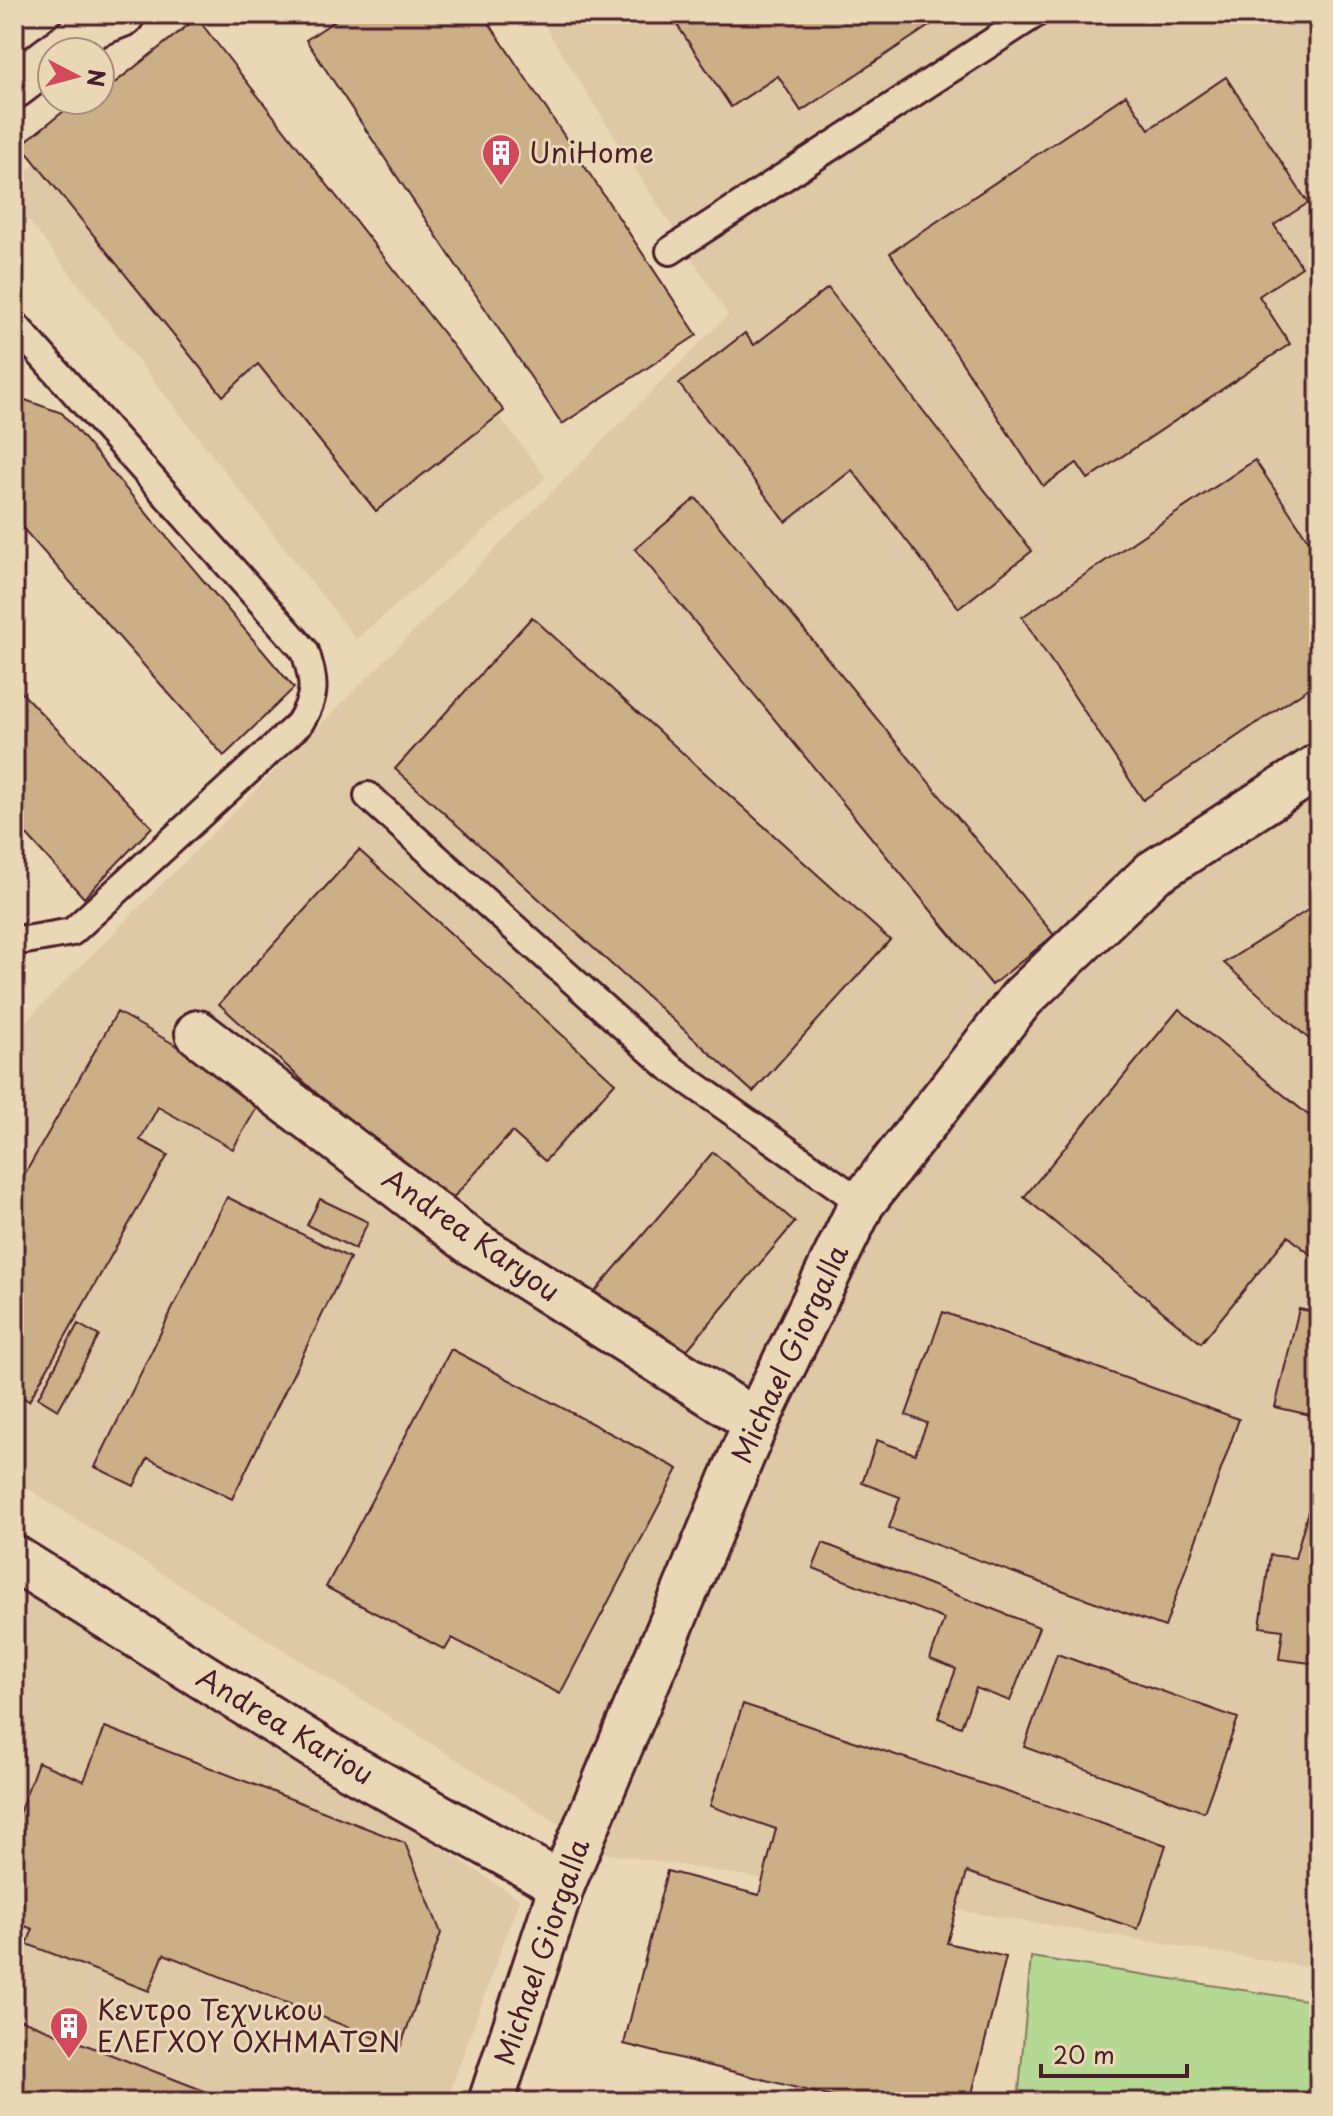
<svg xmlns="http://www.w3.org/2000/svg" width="1333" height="2116" font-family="'Playpen Sans',sans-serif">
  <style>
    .built { fill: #dec8a5 }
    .grass { fill: #b5d893; stroke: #807c5f; stroke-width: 2 }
    .building { fill: #cbaf87; stroke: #4a1f2b; stroke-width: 2 }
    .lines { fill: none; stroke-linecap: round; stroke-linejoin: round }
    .service-casing { stroke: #4a1f2b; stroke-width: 32 }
    .minor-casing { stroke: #4a1f2b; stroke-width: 50 }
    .service { stroke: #ead7b5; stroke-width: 26 }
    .minor { stroke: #ead7b5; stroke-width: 44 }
    .labels { text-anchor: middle; stroke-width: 6; stroke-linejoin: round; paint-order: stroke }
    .poi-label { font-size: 28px; fill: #4a1f2b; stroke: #ead7b5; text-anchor: start }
    .street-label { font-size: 28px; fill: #4a1f2b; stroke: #ead7b5 }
  </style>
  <rect width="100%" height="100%" fill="#ead7b5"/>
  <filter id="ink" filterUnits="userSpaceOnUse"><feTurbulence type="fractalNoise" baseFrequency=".0125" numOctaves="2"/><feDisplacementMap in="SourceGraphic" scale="16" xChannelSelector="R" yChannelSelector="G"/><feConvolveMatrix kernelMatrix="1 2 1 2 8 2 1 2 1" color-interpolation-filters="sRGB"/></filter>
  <g filter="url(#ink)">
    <g class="built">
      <polygon points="537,14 1317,14 1319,1969 605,1853 14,1480 14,1011 25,1022 728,315"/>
      <polygon points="206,28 546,478 356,639 14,202 14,181"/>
      <polygon points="14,1566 519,1899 446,2102 14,2102"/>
    </g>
    <polygon class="grass" points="1031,1957 1319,2002 1319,2102 1018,2102"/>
    <g class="building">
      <polygon points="345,14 483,14 697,335 562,424 306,40"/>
      <polygon points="670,14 947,14 801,111 778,76 731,107"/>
      <polygon points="197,18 504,411 376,511 258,364 223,396 21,145 78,100 100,100 100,83 106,78 112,85"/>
      <polygon points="1226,77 1308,203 1274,225 1302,267 1259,296 1290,344 1088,479 1077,463 1043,486 890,253 1126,95 1149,129"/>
      <polygon points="828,288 1032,551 959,608 852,470 786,522 679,384 745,333 754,345"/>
      <polygon points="14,396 62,413 294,688 224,756 20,525 14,523"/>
      <polygon points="1255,460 1319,556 1319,681 1143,800 1022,617"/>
      <polygon points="696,498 1054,935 992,985 635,549"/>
      <polygon points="532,617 890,940 753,1092 395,769"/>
      <polygon points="14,685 152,827 84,898 14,821"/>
      <polygon points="359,850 615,1083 545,1161 512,1132 443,1209 219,1004"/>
      <polygon points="1319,903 1319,1048 1224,963"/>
      <polygon points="1179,1009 1319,1124 1319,1255 1316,1259 1288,1236 1201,1343 1024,1197"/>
      <polygon points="117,1012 264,1095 233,1149 158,1107 140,1140 168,1155 29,1401 14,1392 14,1193"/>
      <polygon points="713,1152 795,1222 675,1364 593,1294"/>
      <polygon points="227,1197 350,1258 232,1499 148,1458 134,1486 95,1467"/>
      <polygon points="320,1199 368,1222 355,1249 307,1225"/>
      <polygon points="1299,1309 1319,1313 1319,1417 1275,1407"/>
      <polygon points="943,1312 1239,1419 1165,1627 889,1528 900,1497 862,1483 877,1440 915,1454 927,1423 906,1415"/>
      <polygon points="78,1324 99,1336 58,1410 38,1398"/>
      <polygon points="451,1349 678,1469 560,1694 452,1638 445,1650 326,1587"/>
      <polygon points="1319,1472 1319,1664 1279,1659 1283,1630 1260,1627 1270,1555 1295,1558"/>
      <polygon points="823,1543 1039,1627 1010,1701 976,1688 961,1727 938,1718 956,1669 930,1659 944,1619 813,1568"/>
      <polygon points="1057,1654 1238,1718 1204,1812 1024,1747"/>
      <polygon points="743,1704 1166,1845 1138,1929 967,1872 947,1943 1006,1957 970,2102 852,2102 624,2044 667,1871 759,1895 776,1829 710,1806"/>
      <polygon points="105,1727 405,1843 441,1933 400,2048 164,1954 149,1991 27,1944 33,1929 14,1922 14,1827 38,1762 84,1781"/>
      <polygon points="14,2017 233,2102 14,2102"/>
    </g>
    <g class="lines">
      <g class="service-casing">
        <g id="service">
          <polyline points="670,251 1035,14"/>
          <path d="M14,324L305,651C315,683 317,695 299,724L72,932L26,940L14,938"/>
          <polyline points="368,796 669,1067 862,1203"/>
        </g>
      </g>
      <g class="minor-casing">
        <g id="minor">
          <polyline points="59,52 94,25 122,14"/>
          <polyline points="14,86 52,57"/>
          <polyline points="198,1033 471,1242 756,1422"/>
          <polyline points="14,1558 330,1756 562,1885"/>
          <polyline points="491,2102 562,1885 756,1422 862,1203 1022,998 1153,873 1319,766"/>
        </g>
      </g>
      <use href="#service" class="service"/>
      <use href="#minor" class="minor"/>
    </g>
  </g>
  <defs>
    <g id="building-pin" transform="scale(2)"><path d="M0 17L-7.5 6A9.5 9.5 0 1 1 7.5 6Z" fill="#d1495b" stroke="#ead7b5"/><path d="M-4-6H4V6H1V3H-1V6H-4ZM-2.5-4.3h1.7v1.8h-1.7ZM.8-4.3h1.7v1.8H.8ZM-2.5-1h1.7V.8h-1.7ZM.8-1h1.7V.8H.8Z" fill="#fff"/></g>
  </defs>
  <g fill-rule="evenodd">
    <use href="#building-pin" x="501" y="153"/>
    <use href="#building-pin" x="69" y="2026"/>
  </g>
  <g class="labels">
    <g class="poi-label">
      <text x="529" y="163">UniHome</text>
      <text x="97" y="2020">Κεντρο Τεχνικου<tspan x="97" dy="32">ΕΛΕΓΧΟΥ ΟΧΗΜΑΤΩΝ</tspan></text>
    </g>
    <g class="street-label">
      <text transform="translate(471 1235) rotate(35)" y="10">Andrea Karyou</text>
      <text transform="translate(790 1354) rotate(-65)" y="10">Michael Giorgalla</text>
      <text transform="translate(285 1726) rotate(31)" y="10">Andrea Kariou</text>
      <text transform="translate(542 1952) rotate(-71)" y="10">Michael Giorgalla</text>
    </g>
  </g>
  <rect width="1333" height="2116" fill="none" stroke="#ead7b5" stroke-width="48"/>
  <rect x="24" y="24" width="1285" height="2068" fill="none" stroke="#4a1f2b" stroke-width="3" filter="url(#ink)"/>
  <g transform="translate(76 76) rotate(96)"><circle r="38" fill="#ead7b5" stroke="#aa8d7e" stroke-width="2"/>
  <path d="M0-6L14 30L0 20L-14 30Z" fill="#d1495b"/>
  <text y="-12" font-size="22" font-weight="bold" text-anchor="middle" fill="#4a1f2b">N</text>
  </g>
  <path d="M1041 2064v12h146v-12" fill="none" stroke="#4a1f2b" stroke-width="4"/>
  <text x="1053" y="2064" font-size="24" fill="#4a1f2b" stroke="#ead7b5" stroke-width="6" paint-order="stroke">20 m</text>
</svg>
